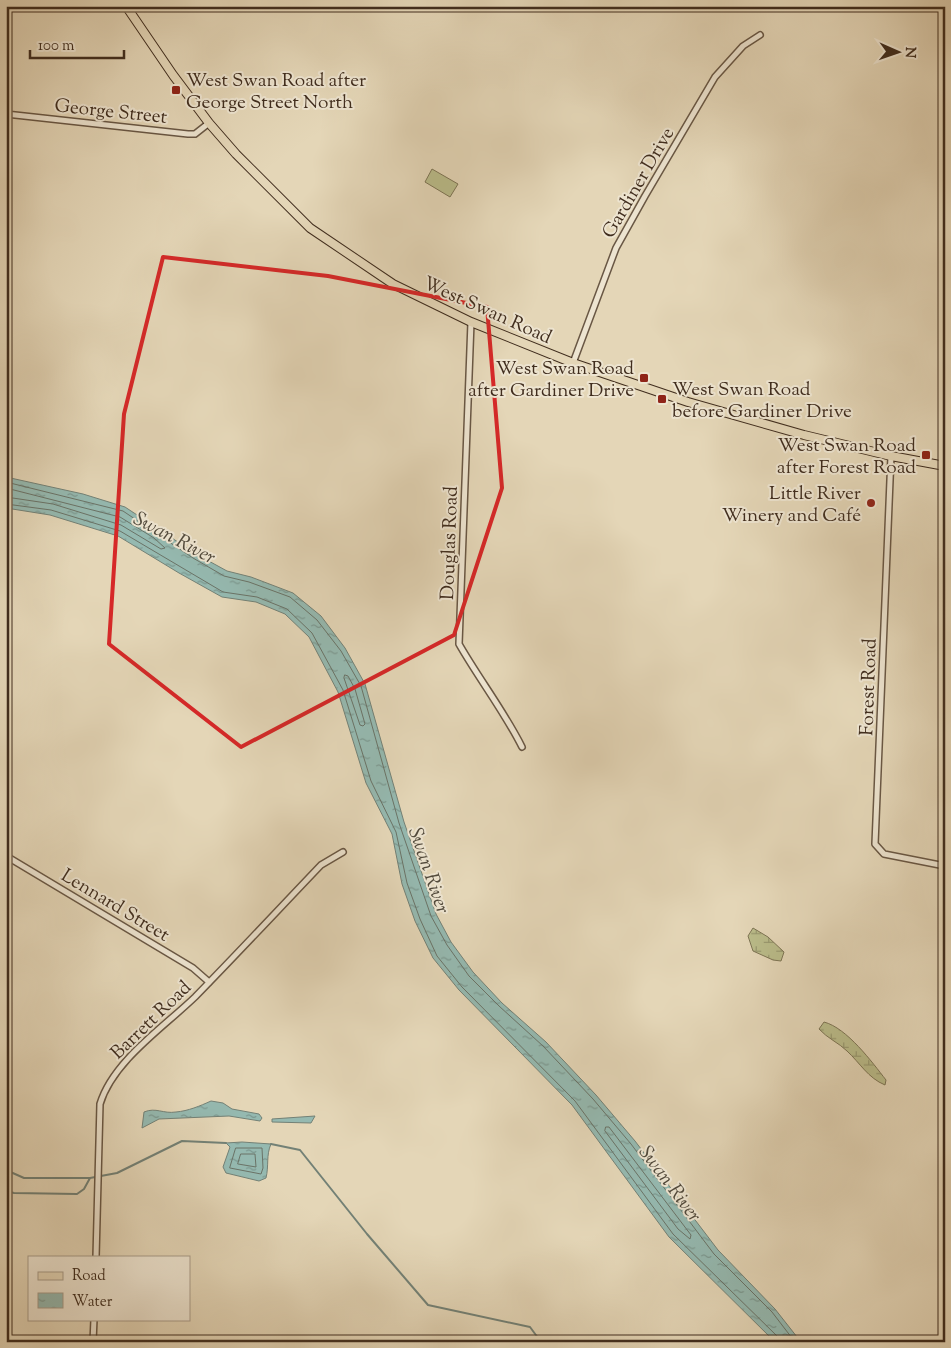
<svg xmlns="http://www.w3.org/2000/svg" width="951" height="1348" font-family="'Sorts Mill Goudy',serif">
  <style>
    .wetland { fill: url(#wetland-marsh); stroke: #7d7454 }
    .pitch { fill: #babc8a; stroke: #7d7454 }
    .water { fill: url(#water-ripples); stroke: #738176 }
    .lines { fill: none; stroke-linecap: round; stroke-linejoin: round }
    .shore { stroke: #6a7367; stroke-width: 1 }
    .stream { stroke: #738176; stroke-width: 2 }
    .minor-casing { stroke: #695744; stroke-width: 8 }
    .primary-casing { stroke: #402d1e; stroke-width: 10 }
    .minor { stroke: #ede4d0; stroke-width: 5 }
    .primary { stroke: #e4d6b7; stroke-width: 8 }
    .marked { fill: none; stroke: #d62828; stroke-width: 4; stroke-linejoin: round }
    .poi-dot { fill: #8f2418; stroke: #ede4d0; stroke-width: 2 }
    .labels { text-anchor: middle; stroke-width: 4; stroke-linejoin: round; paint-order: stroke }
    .poi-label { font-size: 19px; fill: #402d1e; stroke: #ede4d0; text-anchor: end }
    .street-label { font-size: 19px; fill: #402d1e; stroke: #ede4d0 }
    .water-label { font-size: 20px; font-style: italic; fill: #51493b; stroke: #ede4d0 }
  </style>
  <defs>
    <pattern id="wetland-marsh" width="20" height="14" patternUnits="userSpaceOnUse" patternTransform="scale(1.25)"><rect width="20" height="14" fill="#babc8a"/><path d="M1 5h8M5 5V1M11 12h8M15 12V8" fill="none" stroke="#999970"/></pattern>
    <pattern id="water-ripples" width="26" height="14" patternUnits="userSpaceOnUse" patternTransform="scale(1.25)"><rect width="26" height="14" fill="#95b9b0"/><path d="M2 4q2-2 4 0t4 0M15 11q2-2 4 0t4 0" fill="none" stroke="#7b978f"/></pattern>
  </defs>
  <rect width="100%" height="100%" fill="#e4d6b7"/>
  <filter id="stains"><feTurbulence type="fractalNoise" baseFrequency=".004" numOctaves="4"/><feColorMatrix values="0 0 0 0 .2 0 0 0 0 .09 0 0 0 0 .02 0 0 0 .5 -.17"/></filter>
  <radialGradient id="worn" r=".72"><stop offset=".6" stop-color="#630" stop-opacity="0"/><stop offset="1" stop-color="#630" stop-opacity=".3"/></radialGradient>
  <g class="wetland">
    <polygon points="753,928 768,937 784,952 781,961 773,960 753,951 748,936"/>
    <path d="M824,1022C847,1028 872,1062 886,1080L885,1085C868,1078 860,1063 847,1051C839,1043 827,1038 819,1029Z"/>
  </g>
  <polygon class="pitch" points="432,169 458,184 450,197 425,182"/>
  <g class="water">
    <polygon points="6,477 83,494 125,507 196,554 227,571 251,577 293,593 321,616 345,648 365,684 404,822 436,914 451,942 473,972 502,1003 546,1042 596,1095 635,1141 718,1250 775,1309 801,1342 775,1342 669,1237 572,1105 459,990 433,958 415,921 402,884 392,834 366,783 338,692 309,637 285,614 256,602 222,597 179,573 118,536 50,515 6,508"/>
    <path d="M211,1101L223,1103L232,1109L259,1114L262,1118L260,1121L229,1116L159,1119L142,1128L144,1112C156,1107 163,1114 176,1112C188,1111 200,1106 211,1101Z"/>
    <polygon points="315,1116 311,1123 272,1122 272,1119"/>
    <path d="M242,1142L271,1144C266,1155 269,1166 266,1178L259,1181L226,1173L223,1167L230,1147L226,1143Z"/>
  </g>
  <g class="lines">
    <g class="shore">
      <polyline points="6,482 123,511 193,558 224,576 249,582 290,597 317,620 341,651 361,686 399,823 431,916 447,945 469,976 499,1006 543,1046 593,1099 631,1144 714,1254 772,1312 795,1342"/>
      <polyline points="6,488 120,517 154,538 165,548 161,549 121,525 53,504 6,497"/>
      <polyline points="6,504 51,510 120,531 223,592 257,597 287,609 312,633 343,690 371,781 396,832 407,883 420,919 437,956 462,987 575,1101 673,1234 777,1336 778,1342"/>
      <polygon points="345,675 348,676 355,689 365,724 363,726 360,725 344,678"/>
      <polygon points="606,1127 609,1127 691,1235 690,1239 678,1229 605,1131"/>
      <polygon points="236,1148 262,1148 263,1168 261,1174 230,1168"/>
      <polygon points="241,1154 255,1154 256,1167 238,1164"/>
    </g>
    <g class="stream">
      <polyline points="107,6 111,10 123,10"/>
      <polyline points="140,11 154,11 181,6"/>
      <polyline points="271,1144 300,1150 367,1234 428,1305 530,1327 541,1342"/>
      <polyline points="6,1170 24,1178 90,1178 117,1173 182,1141 226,1143"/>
      <polyline points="6,1191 14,1193 77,1194 84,1189 90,1178"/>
    </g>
    <g class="minor-casing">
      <g id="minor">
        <polyline points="6,114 188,134 195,134 209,123"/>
        <path d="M471,322L459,644C479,679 504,711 522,747"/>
        <polyline points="573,363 616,248 645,196 715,77 743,46 760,35"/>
        <polyline points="891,456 875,844 884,854 945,866"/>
        <polyline points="6,856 193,968 209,982"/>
        <path d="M96,1257L100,1104C113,1061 164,1027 195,997C237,954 279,909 321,865L343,852"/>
        <polyline points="93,1342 94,1319"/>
      </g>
    </g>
    <g class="primary-casing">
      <polyline id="primary" points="126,6 173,75 209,123 236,154 310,228 393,284 471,322 573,363 688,402 804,435 891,456 945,466"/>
    </g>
    <use href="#minor" class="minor"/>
    <use href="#primary" class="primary"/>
  </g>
  <path class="marked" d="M163,257L328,276L487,307L502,488L454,635L241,747L109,644L124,414Z"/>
  <g class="poi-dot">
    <rect x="171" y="85" width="10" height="10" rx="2.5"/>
    <rect x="639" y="373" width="10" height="10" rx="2.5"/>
    <rect x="657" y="394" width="10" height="10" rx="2.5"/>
    <rect x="921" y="450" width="10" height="10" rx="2.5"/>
    <circle cx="871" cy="503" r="5"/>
  </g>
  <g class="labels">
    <g class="poi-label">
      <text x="186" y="86" text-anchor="start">West Swan Road after<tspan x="186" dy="22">George Street North</tspan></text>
      <text x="634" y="374">West Swan Road<tspan x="634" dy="22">after Gardiner Drive</tspan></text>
      <text x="672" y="395" text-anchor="start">West Swan Road<tspan x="672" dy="22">before Gardiner Drive</tspan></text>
      <text x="916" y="451">West Swan Road<tspan x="916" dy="22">after Forest Road</tspan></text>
      <text x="861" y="499">Little River<tspan x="861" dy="22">Winery and Café</tspan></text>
    </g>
    <g class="street-label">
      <text transform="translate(111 110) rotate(6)" y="7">George Street</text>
      <text transform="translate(637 182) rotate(-60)" y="7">Gardiner Drive</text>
      <text transform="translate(488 309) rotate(24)" y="7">West Swan Road</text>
      <text transform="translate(448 543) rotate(-88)" y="7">Douglas Road</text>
      <text transform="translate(867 687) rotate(-88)" y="7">Forest Road</text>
      <text transform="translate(116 904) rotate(31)" y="7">Lennard Street</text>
      <text transform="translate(150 1019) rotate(-44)" y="7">Barrett Road</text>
    </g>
    <g class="water-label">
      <text transform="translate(175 537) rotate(28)" y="7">Swan River</text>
      <text transform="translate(430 870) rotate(71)" y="7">Swan River</text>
      <text transform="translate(671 1183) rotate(53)" y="7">Swan River</text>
    </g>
  </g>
  <rect width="951" height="1348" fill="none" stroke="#e4d6b7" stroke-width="25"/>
  <rect x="8" y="8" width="936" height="1333" fill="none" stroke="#402d1e" stroke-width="2.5"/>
  <rect x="12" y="12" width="926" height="1323" fill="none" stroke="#402d1e"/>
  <rect x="28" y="1256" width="162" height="65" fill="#ede4d0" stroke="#a89b89"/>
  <rect x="38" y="1272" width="25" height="8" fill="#e4d6b7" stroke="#a89b89"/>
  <text x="72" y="1280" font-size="15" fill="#402d1e">Road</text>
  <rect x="38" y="1293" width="25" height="15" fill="url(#water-ripples)" stroke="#a89b89"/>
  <text x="72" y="1306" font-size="15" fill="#402d1e">Water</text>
  <g transform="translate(898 52) rotate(92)" stroke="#ede4d0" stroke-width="4" paint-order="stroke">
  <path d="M0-4L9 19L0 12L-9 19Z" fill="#402d1e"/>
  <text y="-8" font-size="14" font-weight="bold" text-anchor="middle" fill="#402d1e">N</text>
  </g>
  <path d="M30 50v8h94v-8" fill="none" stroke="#402d1e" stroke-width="2.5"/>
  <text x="38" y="50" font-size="15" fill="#402d1e" stroke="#ede4d0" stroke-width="4" paint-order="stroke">100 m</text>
  <rect width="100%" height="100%" filter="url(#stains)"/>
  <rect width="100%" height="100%" fill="url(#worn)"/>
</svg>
